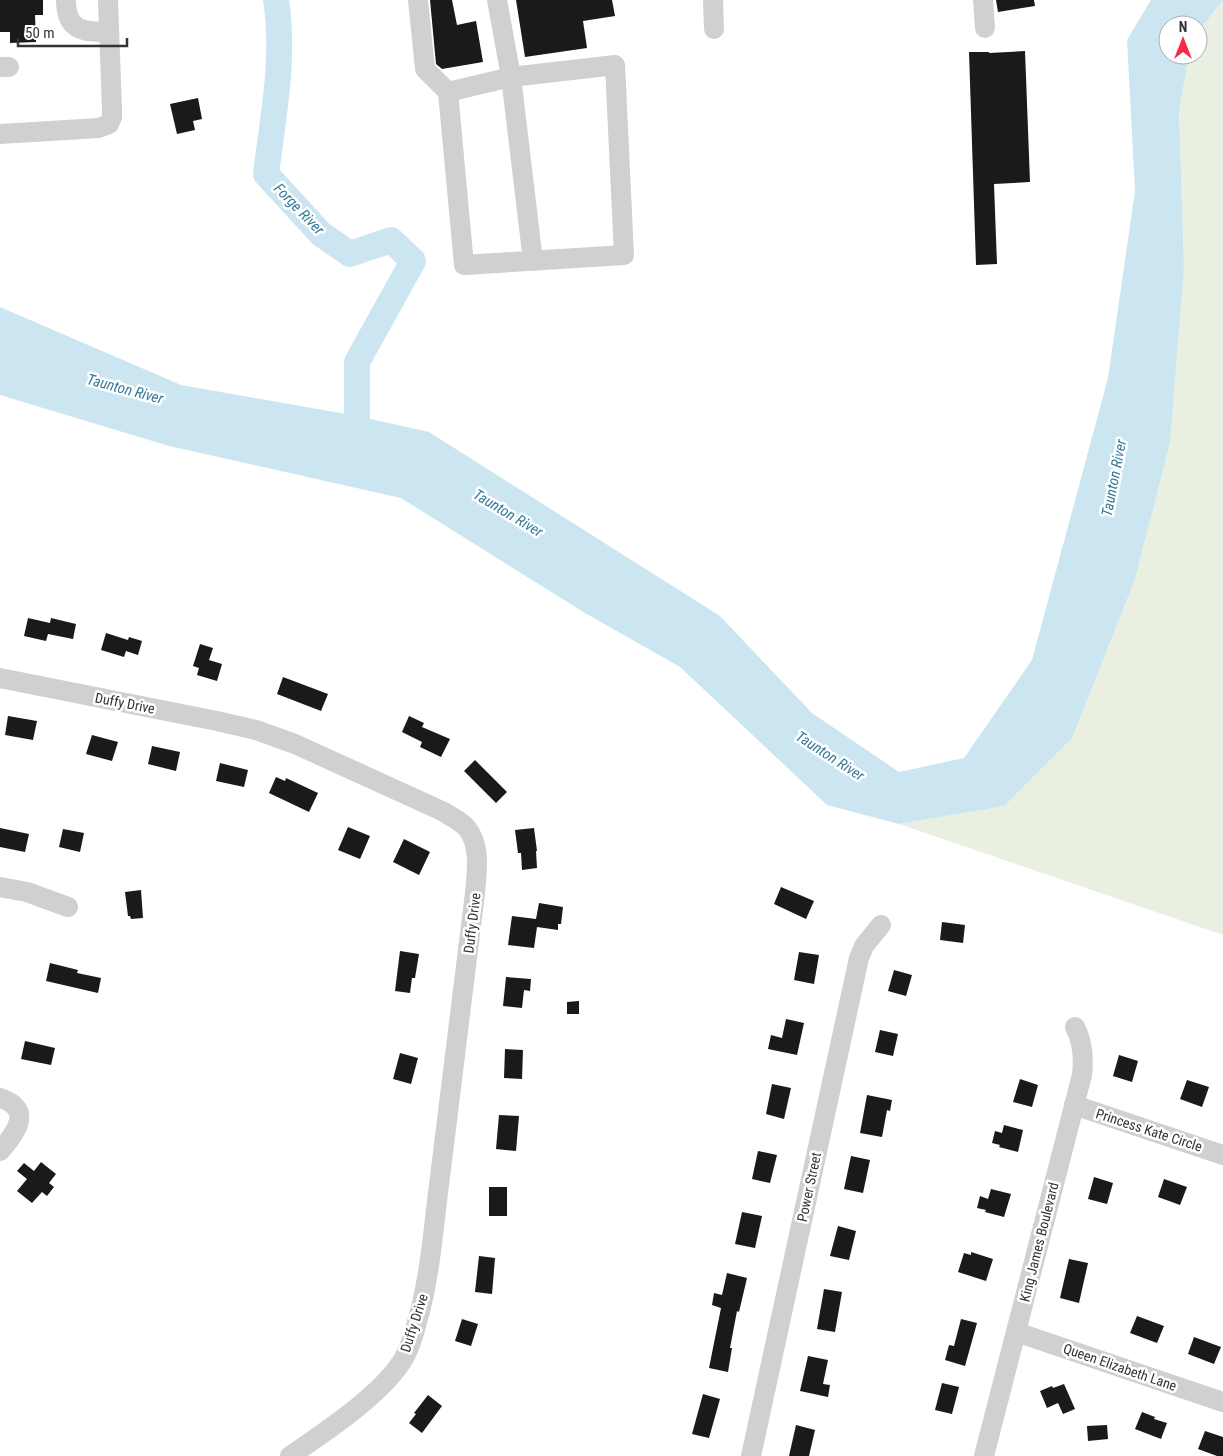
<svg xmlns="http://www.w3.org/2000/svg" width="1223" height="1456" font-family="'Roboto Condensed',sans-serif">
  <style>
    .green { fill: #eaf0e1 }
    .water { fill: #cce6f1 }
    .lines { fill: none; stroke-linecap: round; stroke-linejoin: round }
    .river { stroke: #cce6f1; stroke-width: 26 }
    .building { fill: #1a1a1a }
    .minor { stroke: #d0d0d0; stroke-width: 20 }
    .labels { text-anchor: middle; stroke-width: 5; stroke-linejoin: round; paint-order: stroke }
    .street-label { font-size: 14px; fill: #333; stroke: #fff }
    .water-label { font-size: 15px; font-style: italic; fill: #357a98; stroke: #fff }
  </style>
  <rect width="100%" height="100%" fill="#fff"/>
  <polygon class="green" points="1223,0 1223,935 899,824 1004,806 1184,265 1179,111 1189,55 1198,55 1198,32"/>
  <polygon class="water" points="1151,0 1223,0 1198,32 1198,25 1168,25 1168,55 1189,55 1179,111 1184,265 1170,442 1135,579 1072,738 1004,806 899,824 827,805 680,667 585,613 401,498 169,446 0,395 0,307 181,385 357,416 429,432 720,616 812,713 899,772 964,758 1032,660 1108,378 1135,191 1127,40"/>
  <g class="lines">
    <path class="river" d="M276,0C285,58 273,117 266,174L321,234L350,254L391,240L413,261L357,362V448"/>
  </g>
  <g class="building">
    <polygon points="0,0 43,0 43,15 35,15 36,42 10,43 10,32 0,32"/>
    <polygon points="430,0 452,0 457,25 476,21 483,62 442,69 436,64"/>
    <polygon points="516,0 612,0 615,16 583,21 587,48 525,57"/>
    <polygon points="996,0 1034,0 1035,6 998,12"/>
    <polygon points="1025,51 1030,182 994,184 997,264 976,265 969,52 989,52 989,53"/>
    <polygon points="198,98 202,119 193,121 195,130 177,134 170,104"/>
    <polygon points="28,618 50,623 51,618 76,624 73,639 48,634 46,641 24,636"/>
    <polygon points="106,633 128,640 129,637 142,641 138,655 126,651 124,657 101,650"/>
    <polygon points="200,644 213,648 209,660 222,664 217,681 197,675 199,668 193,666"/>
    <polygon points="283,677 328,694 321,711 277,694"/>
    <polygon points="8,716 37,721 33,740 5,735"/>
    <polygon points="409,716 424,723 422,727 450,739 441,757 420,747 422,742 402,732"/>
    <polygon points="92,735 118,742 112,761 86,754"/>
    <polygon points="152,746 180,752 176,771 148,764"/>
    <polygon points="475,760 507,792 496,803 464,771"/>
    <polygon points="220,763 248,770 244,787 216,781"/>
    <polygon points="276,777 285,781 286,778 318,793 309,812 269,793"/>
    <polygon points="348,827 370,836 360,859 338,850"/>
    <polygon points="0,828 29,834 25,852 0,847"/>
    <polygon points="534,828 537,851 536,851 537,868 522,870 521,853 518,853 515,830"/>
    <polygon points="63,829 84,833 80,852 59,847"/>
    <polygon points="404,839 430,852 419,875 393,862"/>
    <polygon points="781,887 814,901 806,919 774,904"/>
    <polygon points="141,890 143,918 131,919 130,916 128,916 125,892"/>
    <polygon points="539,903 563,907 561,924 558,924 558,930 537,927 534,948 508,945 512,916 536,919"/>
    <polygon points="942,922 965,925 963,943 940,940"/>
    <polygon points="400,951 419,954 415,978 412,978 410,993 395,991"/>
    <polygon points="799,952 819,955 814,984 794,980"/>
    <polygon points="50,963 78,970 77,973 101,978 98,993 46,981"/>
    <polygon points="894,970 912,975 906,996 888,991"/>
    <polygon points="506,977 531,979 530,991 524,990 522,1008 503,1006"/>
    <polygon points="579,1001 579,1014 567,1014 567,1002"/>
    <polygon points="786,1019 804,1023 797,1055 768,1049 771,1035 782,1038"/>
    <polygon points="880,1030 898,1034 893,1056 875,1052"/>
    <polygon points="25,1041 55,1048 51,1065 21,1059"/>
    <polygon points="505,1049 523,1050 522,1079 504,1078"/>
    <polygon points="400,1053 418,1058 411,1084 393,1079"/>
    <polygon points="1119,1055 1138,1061 1132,1082 1113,1076"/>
    <polygon points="1020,1079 1038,1085 1032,1107 1013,1102"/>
    <polygon points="1187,1080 1209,1087 1202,1107 1180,1099"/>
    <polygon points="772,1084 791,1088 784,1119 766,1114"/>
    <polygon points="867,1095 892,1100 890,1111 887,1110 882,1137 860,1133"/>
    <polygon points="499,1115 519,1116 516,1151 496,1149"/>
    <polygon points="1004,1125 1023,1130 1018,1152 999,1147 1000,1145 992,1143 995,1131 1002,1133"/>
    <polygon points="758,1151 777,1155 770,1183 752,1179"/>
    <polygon points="851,1156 870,1160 863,1193 844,1189"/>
    <polygon points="41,1162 56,1174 49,1183 54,1187 47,1196 42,1192 32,1203 17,1191 27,1179 17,1171 24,1163 34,1171"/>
    <polygon points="1094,1177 1113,1183 1107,1204 1088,1199"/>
    <polygon points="1164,1179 1187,1187 1180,1205 1158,1197"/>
    <rect x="489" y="1187" width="18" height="29"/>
    <polygon points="991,1189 1011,1194 1004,1217 985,1212 986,1210 977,1208 980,1196 988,1199"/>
    <polygon points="742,1212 762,1216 755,1248 735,1244"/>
    <polygon points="838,1226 856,1231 849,1260 830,1256"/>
    <polygon points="971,1252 993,1259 986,1281 958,1272 964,1253 971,1255"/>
    <polygon points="479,1256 495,1258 492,1294 475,1292"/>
    <polygon points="1069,1259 1088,1263 1079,1303 1060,1298"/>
    <polygon points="727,1273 747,1278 739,1312 737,1311 730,1348 732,1348 728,1372 709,1368 721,1308 712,1305 714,1293 722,1295"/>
    <polygon points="824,1289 842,1292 835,1332 817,1329"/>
    <polygon points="1137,1316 1164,1326 1157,1343 1130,1333"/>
    <polygon points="462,1319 478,1324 471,1346 455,1341"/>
    <polygon points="961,1319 977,1323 965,1366 945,1360 949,1345 954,1346"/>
    <polygon points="1194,1337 1221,1347 1214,1364 1188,1354"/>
    <polygon points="808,1356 828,1360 823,1384 830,1385 828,1397 800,1391"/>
    <polygon points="942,1383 959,1387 952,1414 935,1410"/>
    <polygon points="1064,1384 1075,1409 1063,1414 1058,1403 1047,1408 1040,1391 1052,1386 1053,1388"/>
    <polygon points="703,1394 720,1399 709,1438 692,1434"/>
    <polygon points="428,1395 442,1406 422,1433 409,1423 416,1414 414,1413"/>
    <polygon points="1142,1412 1155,1417 1154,1419 1167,1423 1161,1439 1135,1429"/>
    <polygon points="796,1425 815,1430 809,1456 789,1456"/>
    <polygon points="1107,1425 1108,1439 1088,1441 1087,1426"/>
    <polygon points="1205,1431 1223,1437 1223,1456 1217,1456 1198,1449"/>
  </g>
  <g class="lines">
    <g class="minor">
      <path d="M66,0C66,31 83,32 109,32"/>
      <polyline points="418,0 425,69 448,92"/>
      <polyline points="497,0 511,77 533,261"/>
      <polyline points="713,0 714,29"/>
      <polyline points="983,0 985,28"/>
      <polygon points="615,65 624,255 464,265 448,92 511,77"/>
      <polyline points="0,67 9,67"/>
      <polyline points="0,134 99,128 109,124 112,117 112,109 108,0"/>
      <path d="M0,678L217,721L256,730L295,744L442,811C450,816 459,820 466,827C481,844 477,871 475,893C463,990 451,1087 439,1185C433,1231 430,1278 417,1322C414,1334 410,1347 404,1358C383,1394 325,1432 290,1456"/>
      <polyline points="0,887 27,892 68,907"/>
      <path d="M0,1098C34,1109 16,1133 0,1151"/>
      <polyline points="1074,1105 1223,1155"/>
      <polyline points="1016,1332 1223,1402"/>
      <polyline points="751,1456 859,958 864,946 881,925"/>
      <path d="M984,1456L1082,1075C1084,1058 1083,1042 1075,1027"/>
    </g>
  </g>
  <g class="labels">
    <g class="street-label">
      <text transform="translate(125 703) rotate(11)" y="5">Duffy Drive</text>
      <text transform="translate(472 923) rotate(-83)" y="5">Duffy Drive</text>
      <text transform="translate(1149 1130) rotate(18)" y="5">Princess Kate Circle</text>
      <text transform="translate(809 1187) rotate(-78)" y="5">Power Street</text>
      <text transform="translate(1039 1242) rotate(-76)" y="5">King James Boulevard</text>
      <text transform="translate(414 1323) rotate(-72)" y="5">Duffy Drive</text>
      <text transform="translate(1120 1367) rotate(19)" y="5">Queen Elizabeth Lane</text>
    </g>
    <g class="water-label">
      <text transform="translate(299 209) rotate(46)" y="5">Forge River</text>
      <text transform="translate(125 389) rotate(15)" y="5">Taunton River</text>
      <text transform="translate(1114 478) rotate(-79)" y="5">Taunton River</text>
      <text transform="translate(508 513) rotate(31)" y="5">Taunton River</text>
      <text transform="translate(830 756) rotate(33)" y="5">Taunton River</text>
    </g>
  </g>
  <g transform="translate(1183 40)"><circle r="24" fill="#ffffff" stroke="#adadad"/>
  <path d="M0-4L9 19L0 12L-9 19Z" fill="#f52a4a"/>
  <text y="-8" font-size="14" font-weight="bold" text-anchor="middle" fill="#333333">N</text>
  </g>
  <path d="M18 38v8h109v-8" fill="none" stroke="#333333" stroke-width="2.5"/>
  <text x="25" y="38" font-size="15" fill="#333333" stroke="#ffffff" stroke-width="4" paint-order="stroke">50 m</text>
</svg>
